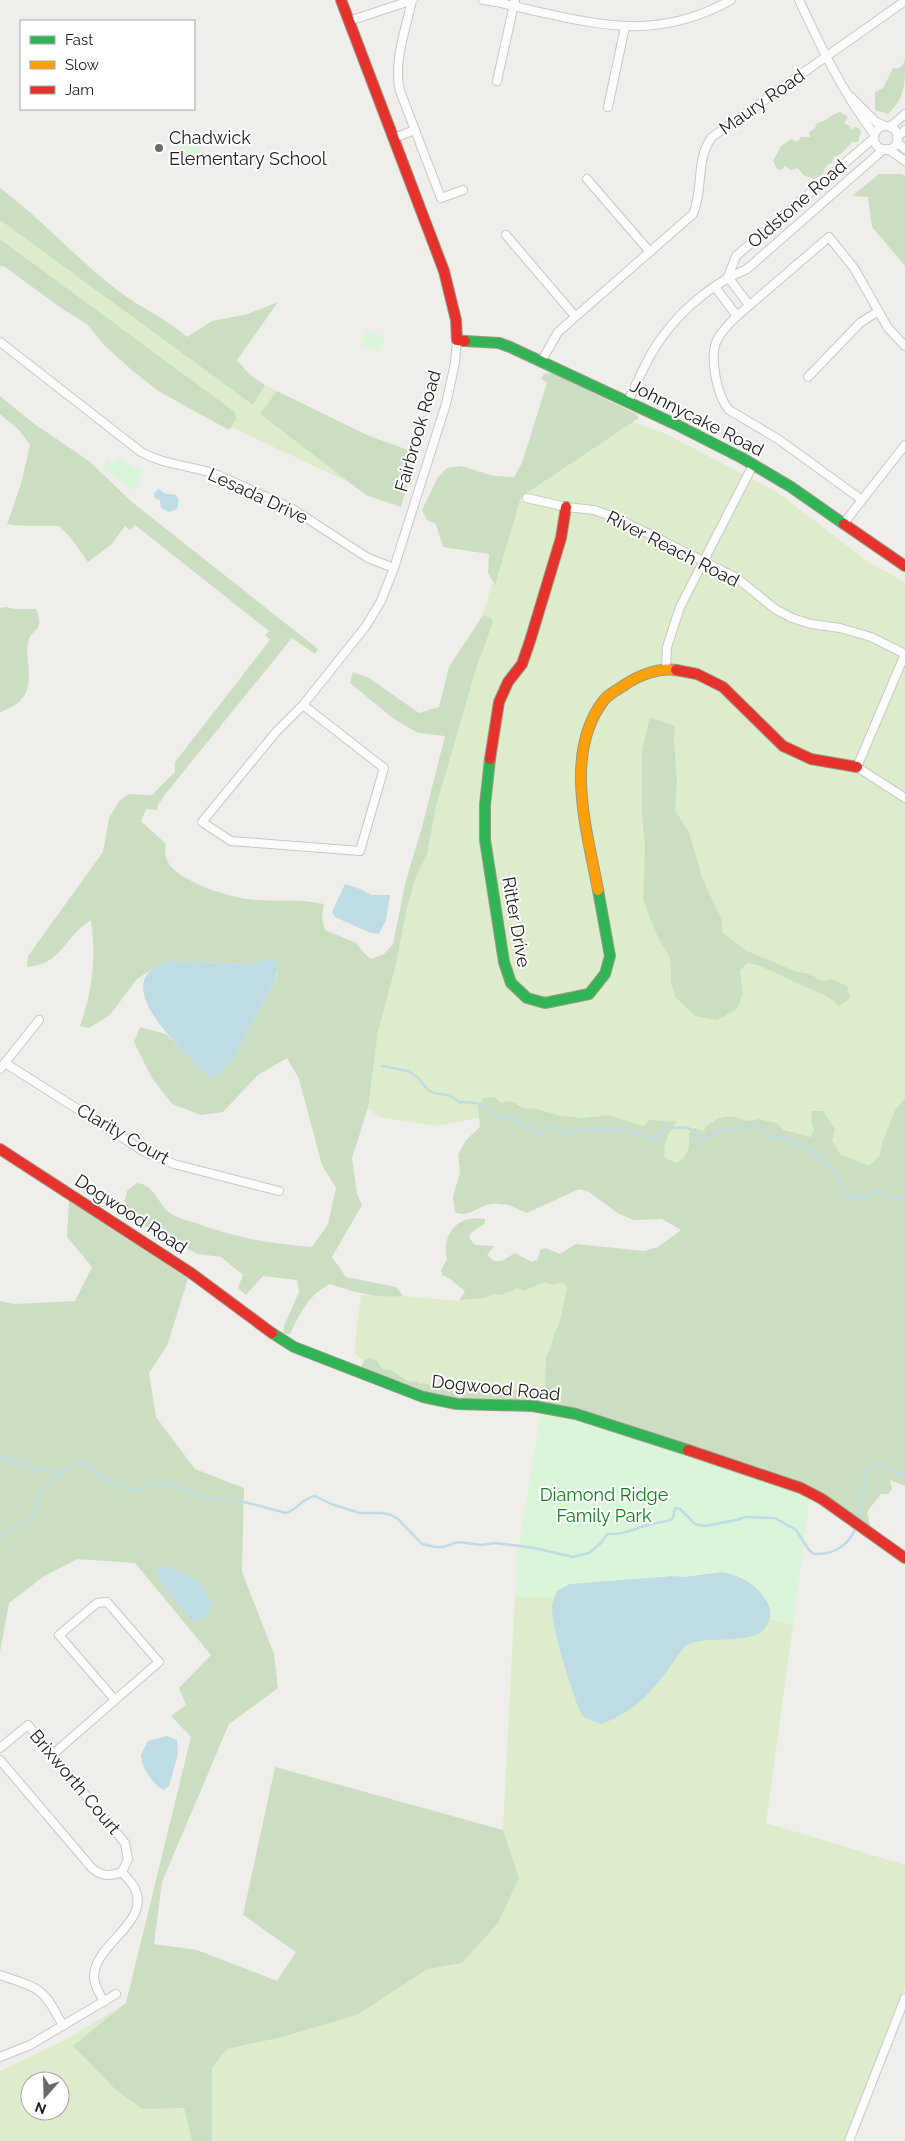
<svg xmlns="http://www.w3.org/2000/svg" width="905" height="2141" font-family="Raleway,sans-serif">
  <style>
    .grass { fill: #ddeccb; fill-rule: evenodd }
    .forest { fill: #cbdec1 }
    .park { fill: #daf5da }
    .water { fill: #bfdbe3 }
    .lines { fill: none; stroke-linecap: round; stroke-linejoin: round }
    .stream { stroke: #bfdbe3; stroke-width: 2.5 }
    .street-casing { stroke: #c9c8c7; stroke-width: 10 }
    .fast-casing { stroke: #999a82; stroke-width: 12 }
    .slow-casing { stroke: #999a82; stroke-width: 12 }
    .jam-casing { stroke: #999a82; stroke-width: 12 }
    .street { stroke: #fdfcfc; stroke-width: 8 }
    .fast { stroke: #30b455; stroke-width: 10 }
    .slow { stroke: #ff9f0a; stroke-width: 10 }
    .jam { stroke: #e5322d; stroke-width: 10 }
    .poi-dot { fill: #6a6968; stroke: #fff; stroke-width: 2 }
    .labels { text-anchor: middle; stroke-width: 4; stroke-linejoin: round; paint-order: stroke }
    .street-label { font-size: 18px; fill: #222; stroke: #fff }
    .poi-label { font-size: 18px; fill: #222; stroke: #fff; text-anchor: start }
    .park-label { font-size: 18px; fill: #0c8416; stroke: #fff }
  </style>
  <rect width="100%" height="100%" fill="#f0eeeb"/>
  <g class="grass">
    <polygon points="0,220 253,405 265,385 277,391 261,414 350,483 231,427 236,420 235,412 0,239"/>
    <path d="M633,422L666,434L777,492L868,562L905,582V1098L895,1110L882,1143L880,1155L869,1167L840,1154L832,1140L811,1121L814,1130L811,1137L784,1130L777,1123L759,1119L749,1121L731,1116L719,1118L706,1126L704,1131L689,1134C690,1148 688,1156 676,1163L665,1158C661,1139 670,1137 676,1121L649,1120L643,1126L609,1115L582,1118L557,1115L534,1108L527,1109L518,1104L478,1113L479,1118L436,1126L379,1117L368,1108L378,1032L396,965L407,907L416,877L427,854L436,807L476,669L493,622L491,618L483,615L492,583L495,584L521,497ZM650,717L675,726L674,737L677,783L675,810L689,832L703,880L715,905L722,932L747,951L795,971L810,974L822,981L839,1006L828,997L760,966L748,963L740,971L743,993L671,982L670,958L658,938L643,900L645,846L642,817V749Z"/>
    <polygon points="544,1282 552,1285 562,1283 567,1287 559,1324 551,1347 546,1356 545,1389 538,1392 526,1392 510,1388 505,1390 483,1387 475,1393 460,1389 453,1391 444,1387 437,1388 410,1382 391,1370 382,1369 370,1358 364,1360 354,1353 361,1295 391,1297 403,1296 459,1301 517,1288 526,1291"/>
    <polygon points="674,1576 683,1577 771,1614 770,1619 793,1625 766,1823 905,1865 905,1986 844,2141 212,2141 212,2068 227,2049 284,2037 357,2015 428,1969 462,1963 519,1878 503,1830 515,1597 604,1583"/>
    <path d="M126,2003L74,2046L142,2109L184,2108L192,2141H0V2071L69,2038ZM30,2081H60V2111H30Z"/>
  </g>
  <g class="forest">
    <path d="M905,60C905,87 905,97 888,114L875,110V92L883,88L893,68L897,69L902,66Z"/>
    <path d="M840,112L848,117L844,123L850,126L851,130L854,127L859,128L861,132L858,142H852L842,153L834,157L832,163L827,165L822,175L814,179L803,175L798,168L791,170L785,166L781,170L777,169L773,161L781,146L791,139L797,142L801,137H810L809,132L815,128L817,123C828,121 831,114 840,112Z"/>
    <polygon points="879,174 902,174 905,176 905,266 872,227 868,197 852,196"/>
    <path d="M0,188C43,220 77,260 120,292C142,309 165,317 187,337L212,321L248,314L278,302L237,360L250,375L265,385L253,405L0,220Z"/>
    <polygon points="0,239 235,412 236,420 229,430 160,392 134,372 104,345 87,324 64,310 5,267 0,266"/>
    <polygon points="553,373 636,414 639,418 521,497 495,585 488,573 489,554 443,547 436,524 427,520 422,510 438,477 447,468 461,466 494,476 514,477 522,463 547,383 541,378 544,374"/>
    <polygon points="277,391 367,435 416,453 401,507 366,495 260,414"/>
    <path d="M0,396L33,423L89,461L132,502L318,649L315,654L292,638L167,792L158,805L157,810L146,809L141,821L165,843C166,847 165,854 166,858C173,880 226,896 247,899C274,902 297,898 324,904L322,918L325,930L356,943L365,954L371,959L384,954L393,944L406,880L422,827L445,736L418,733L394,719L350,683L353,672L369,678L419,713L439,707L449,667L483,615L491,618L493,622L476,669L436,807L427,854L416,877L407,907L396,965L378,1032L368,1108L352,1158L357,1194L362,1205L332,1257L346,1277L396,1287L403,1296C377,1299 354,1292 330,1284C309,1294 300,1314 290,1334H284V1326L299,1292L297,1280L263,1276L246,1295L238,1288L243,1275L221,1257L198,1254L178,1244L136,1222L123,1209L127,1191L137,1183C155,1184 159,1208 173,1215C181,1219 190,1221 199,1224C236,1238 272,1244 312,1247L328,1224L336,1188L322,1165L299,1079L287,1058L258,1075L223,1112L201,1115L172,1104L152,1078L134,1042L140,1027L166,1034L207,1075L232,1061L275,981L278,972L270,959L249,964L170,961L159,965L137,979L110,1015L89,1028L80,1026C93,988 96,961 91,920C65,935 62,965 27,967L28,956L103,852L109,818L120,800L129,794L152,795L175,772V762L270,640L265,635L269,631L135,525L130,530L125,526L112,544L88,562L70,537L59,526C41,525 25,527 7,524L21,484L30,445L19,430L0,414Z"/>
    <path d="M5,607L16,609H36C46,635 30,626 28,644C25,663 36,685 20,701C15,706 6,709 0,713V608Z"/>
    <polygon points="650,717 675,726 674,737 677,783 675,810 689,832 703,880 722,920 722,932 747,951 795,971 810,974 822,981 832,979 847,986 850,998 839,1006 828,997 760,966 748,963 740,971 743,993 737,1009 717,1020 695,1016 675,997 671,982 670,958 658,938 643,900 645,846 642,817 642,749"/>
    <path d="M494,1097L501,1103L510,1101L527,1109L534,1108L557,1115L582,1118L609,1115L643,1126L649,1120L677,1121C669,1135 662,1142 665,1158L676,1163C688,1156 690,1148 689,1134L695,1128L704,1131L706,1126L719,1118L731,1116L749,1121L759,1119L777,1123L784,1130L811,1137L814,1130L811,1121L812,1111H823L835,1129L832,1140L840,1154L869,1166L880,1155L882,1143L895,1110L905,1098V1486L890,1480L892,1489L888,1494H881L867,1512L870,1525L868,1527L784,1477L605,1417L578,1410L528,1402L468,1401L428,1395L360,1370L364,1360L370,1358L377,1361L382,1369L391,1370L410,1382L417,1381L420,1384L424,1383L437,1388L444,1387L453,1391L460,1389L475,1393L487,1386L494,1389L510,1388L526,1392H538L545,1388L546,1356L551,1347L554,1334L559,1324L567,1287L562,1283L552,1285L544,1282L525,1291L517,1288L502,1295L493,1294C484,1301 470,1297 459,1301L465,1291L453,1282L452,1280L442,1275L441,1270L447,1259C441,1233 459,1214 485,1219V1223L470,1234L469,1238L475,1245L494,1246L487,1255L494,1261H502L515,1253L532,1262L537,1260L541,1249L546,1248L560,1254L576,1244L644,1251L658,1247L681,1230L662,1219L634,1220L619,1214L589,1192L579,1189L527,1213L506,1204C501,1206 495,1202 490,1204C478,1206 467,1219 455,1212L453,1197L460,1172L458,1155L466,1140L480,1127L478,1107L483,1098Z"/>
    <polygon points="69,1201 188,1279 167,1346 149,1373 156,1417 195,1469 244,1488 242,1572 274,1654 278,1688 229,1724 162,1882 154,1944 197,1950 277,1981 296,1952 243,1915 275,1767 503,1830 519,1878 498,1923 462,1963 428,1969 357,2015 283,2037 227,2049 212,2068 212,2141 192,2141 184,2108 142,2109 115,2089 73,2046 126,2003 191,1737 171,1716 186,1705 179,1688 211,1655 135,1563 77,1559 43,1577 9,1603 0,1652 0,1301 15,1304 75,1301 92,1267 67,1237"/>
  </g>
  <g class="park">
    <path d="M195,131L204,157C194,159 186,161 179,151L180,145Z"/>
    <polygon points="367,330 385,337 379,352 361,345"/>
    <polygon points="119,457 143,472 133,491 102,467 108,459 115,463"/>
    <path d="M541,1411L573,1417L779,1483L810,1497L793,1625L769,1619L771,1614C753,1590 743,1567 708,1573C696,1575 686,1578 673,1576L571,1584L557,1591L554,1597H515L517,1555Z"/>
  </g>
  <g class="water">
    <path d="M158,489C161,490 162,492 164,493C171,496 175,491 179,500L177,509L169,512L161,508L160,500L155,498L154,494Z"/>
    <polygon points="345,884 360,889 372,895 390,895 386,920 379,934 368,932 335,917 332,912"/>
    <path d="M270,958L279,965L275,981L232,1061L215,1077L207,1075C184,1051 101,980 170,961L249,964Z"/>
    <path d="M166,1566C186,1572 208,1585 212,1606L202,1621L192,1620C182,1609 159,1585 157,1570L161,1567Z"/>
    <path d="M723,1572C736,1575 748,1580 757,1589C764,1596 772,1607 770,1617C764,1652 704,1631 684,1647C659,1682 643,1709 601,1724L582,1716C572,1692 552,1632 552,1606C553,1601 555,1596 557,1591L570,1584L674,1576L683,1577Z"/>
    <path d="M167,1736L177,1740L178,1754L169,1786L164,1790C153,1785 141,1767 141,1755L148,1741Z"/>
  </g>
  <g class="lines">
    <g class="stream">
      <path d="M382,1066L408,1071L417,1077L428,1090L434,1093L451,1096L459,1102L477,1103L492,1114L517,1120L530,1129L542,1133L552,1126L566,1133L589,1129L628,1130L637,1135H643L657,1141L660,1139L663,1129L667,1127C678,1130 688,1123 696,1134L692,1138L697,1141L716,1133L745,1127H760L769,1137H782L803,1146L837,1173L843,1190L848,1196L861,1199L875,1192L905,1200"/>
      <path d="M0,1457C22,1461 42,1474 63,1472"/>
      <path d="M858,1522C860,1515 863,1507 863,1499C864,1484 862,1460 884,1466C891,1468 898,1473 905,1477"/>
      <path d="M0,1537L13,1527L35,1515L37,1498L41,1490L73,1464L81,1462L87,1464L100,1477L125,1488L136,1490L154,1483L170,1484L214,1500L229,1498L286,1513C299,1509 300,1499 315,1496L331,1504L360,1513H382L391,1515L398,1519L422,1544L435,1547H443L458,1542L482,1545L495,1543L535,1548L573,1557L589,1553L601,1543L607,1534C623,1535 635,1529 650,1524C658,1522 666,1523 673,1518L675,1508L680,1509L695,1524L704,1526L737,1520L745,1517L775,1518L796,1530L809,1550L814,1554C833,1555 849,1546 856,1527"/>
    </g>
    <g class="street-casing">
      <g id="street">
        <path d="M412,0C406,29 393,61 400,91L441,198L463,190"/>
        <path d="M483,0C500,2 518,7 535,11C608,27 661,39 731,0"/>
        <path d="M799,0C821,47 843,93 874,134"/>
        <polyline points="349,21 413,0"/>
        <polyline points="497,81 515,0"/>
        <polyline points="851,97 876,122 885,126"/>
        <polyline points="608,107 625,27"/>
        <circle cx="886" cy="138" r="12"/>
        <polyline points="890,127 905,114"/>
        <polyline points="897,137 905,130"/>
        <polyline points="394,138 415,130"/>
        <polyline points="897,142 905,149"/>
        <polyline points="888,149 905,161"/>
        <polyline points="587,179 650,252"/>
        <polyline points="506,235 575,316"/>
        <polyline points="728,277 736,256 874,138"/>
        <polyline points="728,277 749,305"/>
        <polyline points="715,287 737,316"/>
        <path d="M0,342L141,452C166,466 192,465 218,475L291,508L368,558L394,568"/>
        <path d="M541,362L558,332L693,214C704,189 695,159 712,137L905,1"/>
        <polyline points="808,377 860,323 877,312"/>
        <path d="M628,401C639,379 648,355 663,336C683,308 715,282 747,269L884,149"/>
        <polyline points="527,498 566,507 594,510 617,518 737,578 775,609 792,618 811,624 840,628 871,637 905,654"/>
        <path d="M862,500L778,439L729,410C717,396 709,357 717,340C722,330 730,323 737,316L829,237L854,268L888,328L905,346"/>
        <polyline points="844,523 905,445"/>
        <polyline points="905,654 857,767 905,798"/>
        <polyline points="666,668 667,647 680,607 753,465"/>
        <polyline points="303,705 384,768 360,851 231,841 202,822 276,732 303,705 366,626 381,601 394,568 446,404 455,363 457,340"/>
        <polyline points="5,1063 145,1152 174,1164 279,1191"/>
        <polyline points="0,1069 39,1020"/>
        <path d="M0,1748L28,1725L125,1843L128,1859L122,1872C109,1877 100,1876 91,1867L0,1760"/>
        <polyline points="52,1755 115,1700 59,1635 97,1603 107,1602 159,1662 115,1700"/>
        <path d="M0,1975C41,1989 43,1987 63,2026"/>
        <path d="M104,2002C100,1994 94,1986 94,1977C94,1943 153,1922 134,1887C131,1881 126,1877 122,1872"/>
        <polyline points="0,2057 30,2045 116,1994"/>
        <polyline points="849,2141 905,1998"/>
      </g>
    </g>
    <g class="fast-casing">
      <g id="fast">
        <polyline points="465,341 499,343 510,347 677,425 742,458 791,487 844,524"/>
        <polyline points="490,759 485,805 485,840 504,962 511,983 527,998 545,1003 589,994 605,974 610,956 598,890"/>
        <polyline points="272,1333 294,1347 423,1397 457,1404 533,1406 576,1414 688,1450"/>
      </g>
    </g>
    <g class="slow-casing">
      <path id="slow" d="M598,890C587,830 563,753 604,700C609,694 617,690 623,686C637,676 659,667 676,670"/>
    </g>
    <g class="jam-casing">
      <g id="jam">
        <polyline points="341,0 444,271 456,320 457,340 465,341"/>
        <polyline points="844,524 905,566"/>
        <polyline points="676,670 697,674 723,687 783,746 811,759 857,767"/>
        <polyline points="490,759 499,702 508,682 522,664 530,641 561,538 566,507"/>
        <polyline points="0,1149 191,1273 272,1333"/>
        <polyline points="688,1450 801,1488 822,1499 905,1558"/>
      </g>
    </g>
    <use href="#street" class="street"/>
    <use href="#fast" class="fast"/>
    <use href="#slow" class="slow"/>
    <use href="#jam" class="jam"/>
  </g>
  <circle class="poi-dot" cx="159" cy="148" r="5"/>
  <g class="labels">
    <g class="street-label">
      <text transform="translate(762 102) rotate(-35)" y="6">Maury Road</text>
      <text transform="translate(797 204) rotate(-41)" y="6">Oldstone Road</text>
      <text transform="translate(697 418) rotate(27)" y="6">Johnnycake Road</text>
      <text transform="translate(418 431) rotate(-74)" y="6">Fairbrook Road</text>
      <text transform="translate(258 496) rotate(25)" y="6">Lesada Drive</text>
      <text transform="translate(673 549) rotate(27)" y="6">River Reach Road</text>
      <text transform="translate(516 922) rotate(80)" y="6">Ritter Drive</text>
      <text transform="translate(123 1134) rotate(30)" y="6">Clarity Court</text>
      <text transform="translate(131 1214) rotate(33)" y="6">Dogwood Road</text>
      <text transform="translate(496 1388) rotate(6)" y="6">Dogwood Road</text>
      <text transform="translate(75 1782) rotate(50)" y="6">Brixworth Court</text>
    </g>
    <g class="poi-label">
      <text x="169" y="144">Chadwick<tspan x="169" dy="21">Elementary School</tspan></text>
    </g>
    <g class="park-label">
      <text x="604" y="1501">Diamond Ridge<tspan x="604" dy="21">Family Park</tspan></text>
    </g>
  </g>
  <rect x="20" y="20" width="175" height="90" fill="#ffffff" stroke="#a7a7a7"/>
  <rect x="30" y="36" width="25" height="8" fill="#30b455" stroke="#a7a7a7"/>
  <text x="65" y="45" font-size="15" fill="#222222">Fast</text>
  <rect x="30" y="61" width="25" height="8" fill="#ff9f0a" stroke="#a7a7a7"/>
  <text x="65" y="70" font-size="15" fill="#222222">Slow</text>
  <rect x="30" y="86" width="25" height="8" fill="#e5322d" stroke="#a7a7a7"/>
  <text x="65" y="95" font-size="15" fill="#222222">Jam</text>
  <g transform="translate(45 2096) rotate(200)"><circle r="24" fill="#ffffff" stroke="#a7a7a7"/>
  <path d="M0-4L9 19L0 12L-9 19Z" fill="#6a6968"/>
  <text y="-8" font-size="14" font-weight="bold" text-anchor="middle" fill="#222222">N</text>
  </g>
</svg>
